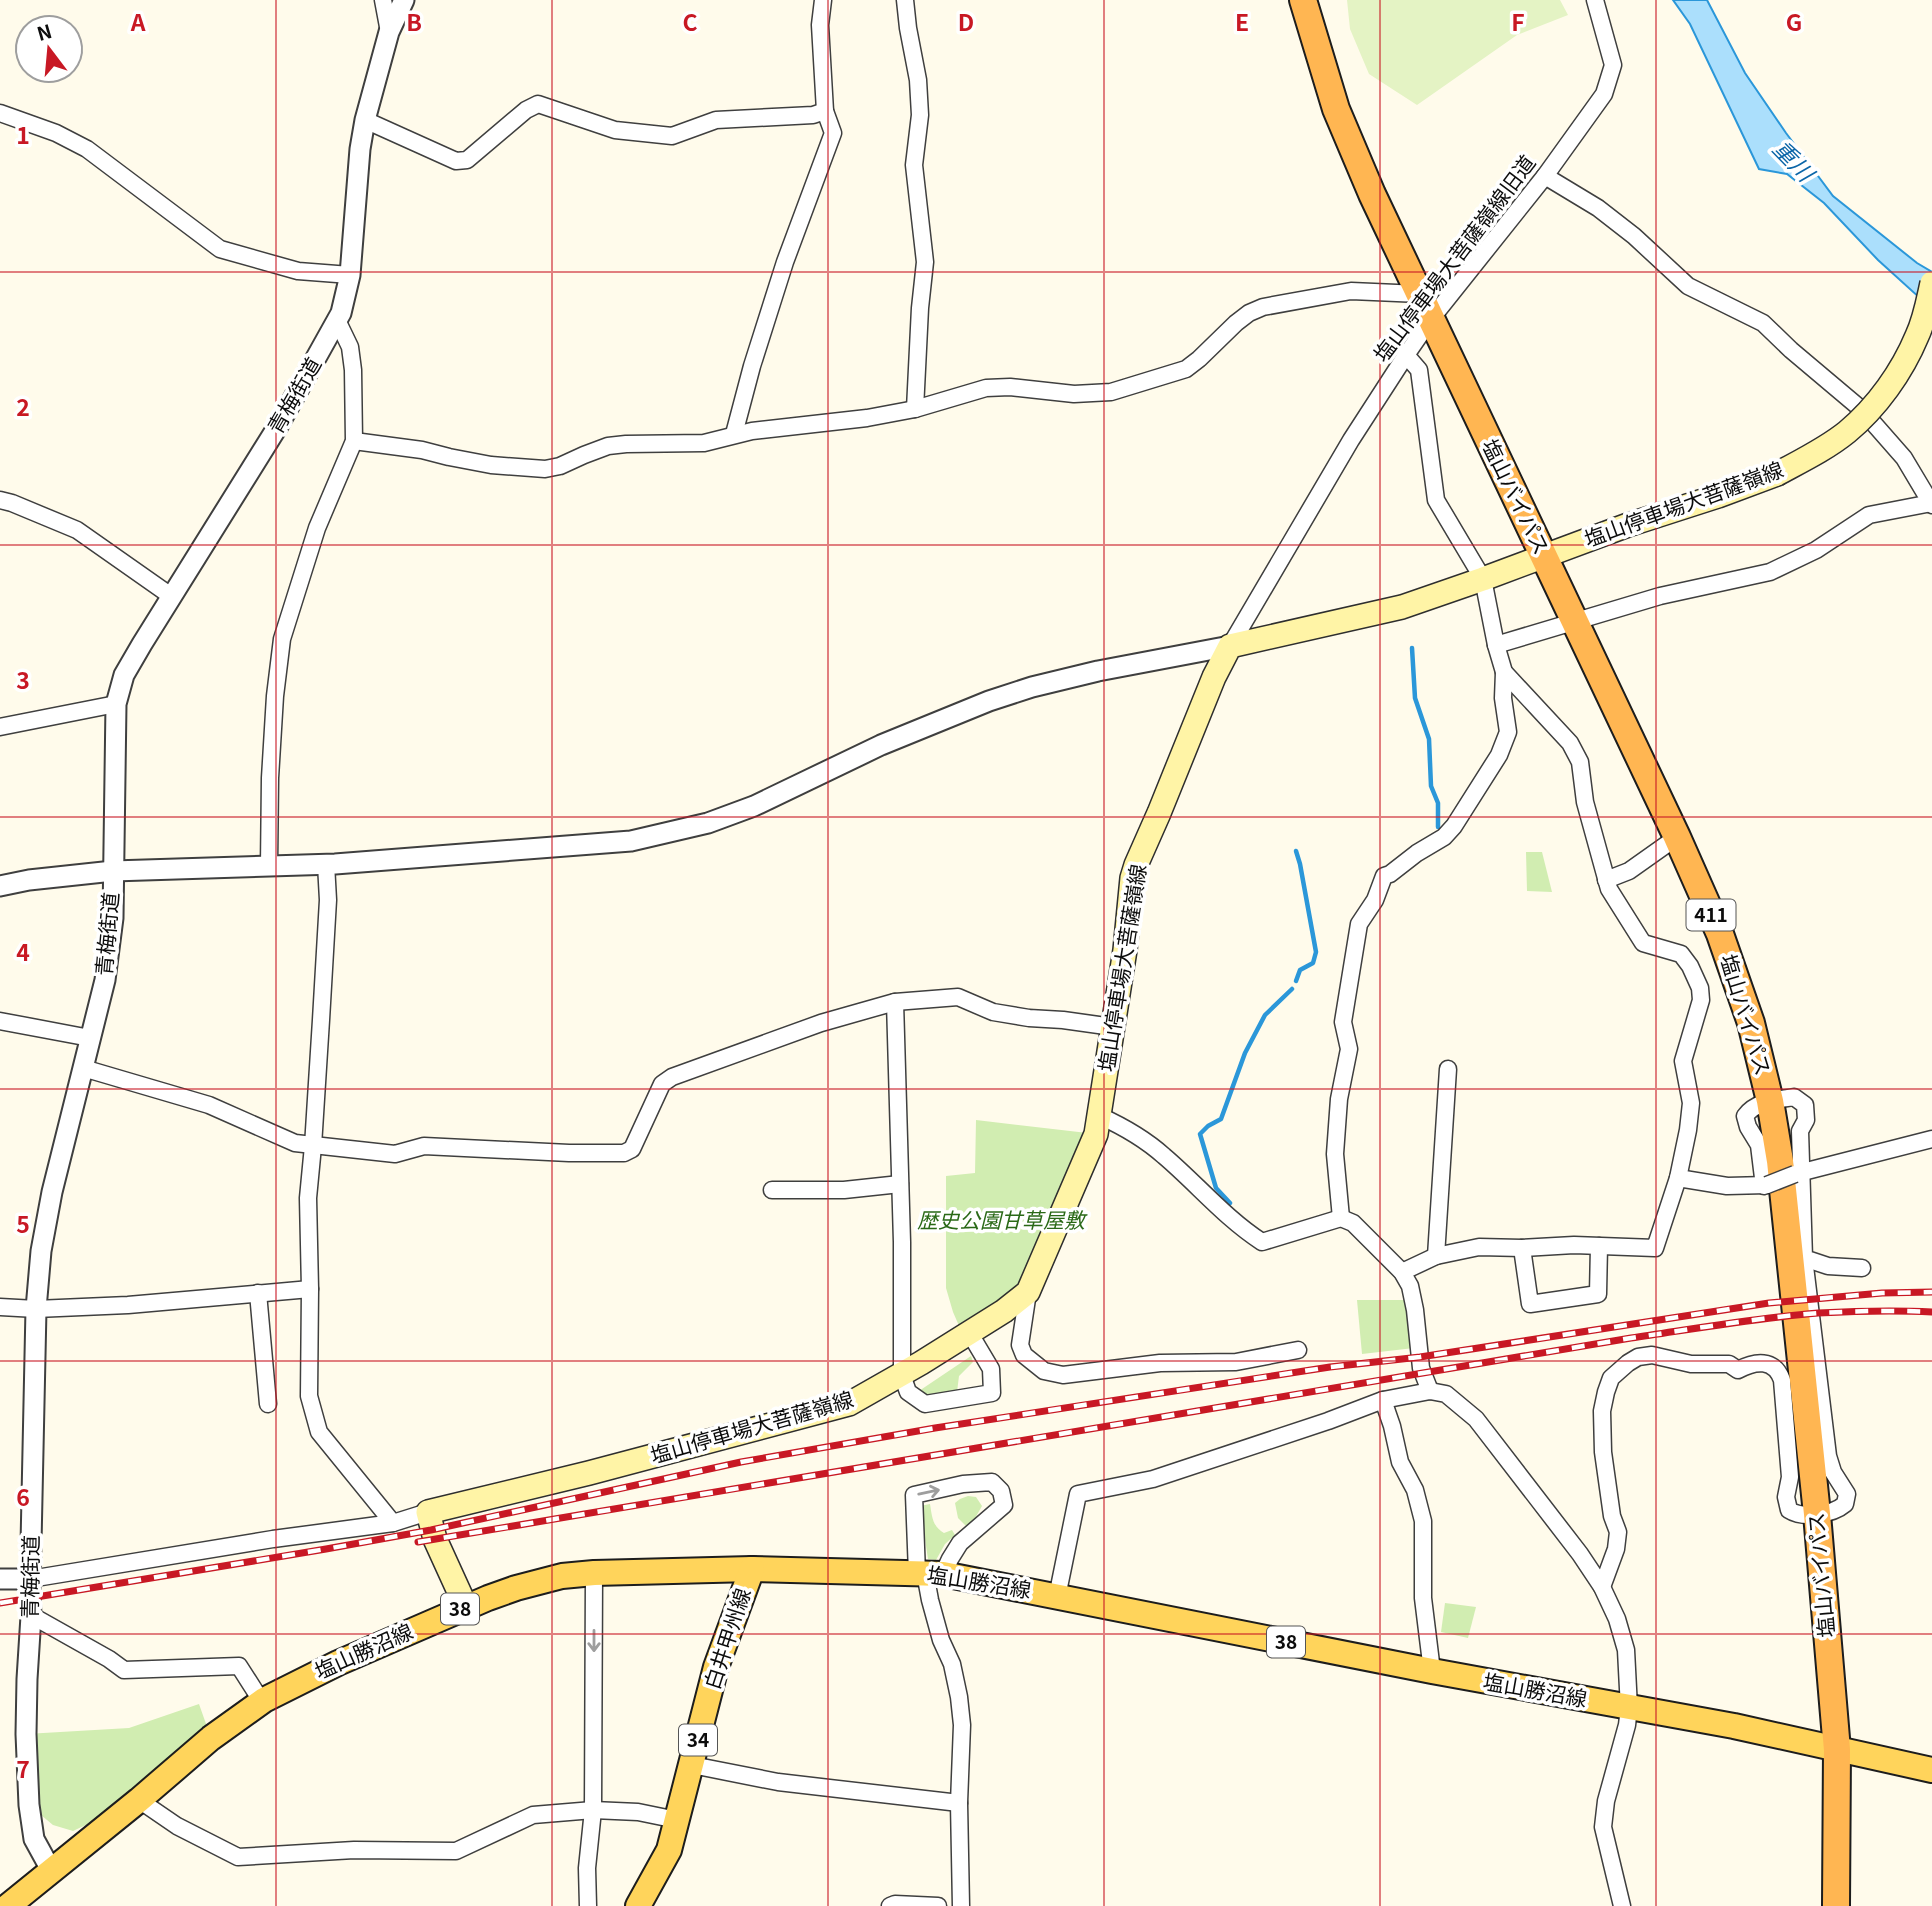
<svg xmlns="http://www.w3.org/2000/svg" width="1932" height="1906" font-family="Georgia,'Noto Sans JP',serif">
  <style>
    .green { fill: #d1edb1 }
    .pitch { fill: #e4f3c4 }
    .water { fill: #abdffc; stroke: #2b97d9; stroke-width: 2 }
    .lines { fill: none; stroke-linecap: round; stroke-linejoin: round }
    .stream { stroke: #2b97d9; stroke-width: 4.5 }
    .minor-casing { stroke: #3f3f3f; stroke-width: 19 }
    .tertiary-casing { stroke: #3f3f3f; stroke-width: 23 }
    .secondary-casing { stroke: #2e2e2e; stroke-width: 26 }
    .primary-casing { stroke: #1d1d1d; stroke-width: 28 }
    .trunk-casing { stroke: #1d1d1d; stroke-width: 30 }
    .minor { stroke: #fff; stroke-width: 16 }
    .tertiary { stroke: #fff; stroke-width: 19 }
    .secondary { stroke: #fff4a6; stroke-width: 23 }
    .primary { stroke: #ffd45b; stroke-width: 24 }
    .trunk { stroke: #ffb652; stroke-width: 26 }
    .rail-casing { stroke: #c81824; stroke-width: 7 }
    .rail { stroke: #fff; stroke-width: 4.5; stroke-dasharray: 13; stroke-linecap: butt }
    .minor-bridge-casing { stroke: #3f3f3f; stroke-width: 19; stroke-linecap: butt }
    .secondary-bridge-casing { stroke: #2e2e2e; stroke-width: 26; stroke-linecap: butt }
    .minor-bridge { stroke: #fff; stroke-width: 16 }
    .secondary-bridge { stroke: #fff4a6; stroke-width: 23 }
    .oneway { stroke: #9e9e9e }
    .grid { fill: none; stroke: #c81824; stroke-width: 2; stroke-opacity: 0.55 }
    .labels { text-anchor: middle; stroke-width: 7; stroke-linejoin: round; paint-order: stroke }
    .shield { fill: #fff; stroke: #555; stroke-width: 2 }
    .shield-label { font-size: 19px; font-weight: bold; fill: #0c0c0c }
    .street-label { font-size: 21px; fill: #0c0c0c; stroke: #fff }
    .park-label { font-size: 21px; font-style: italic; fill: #2a6917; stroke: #fff }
    .water-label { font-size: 23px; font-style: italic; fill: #0b66a8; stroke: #fff }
    .grid-label { font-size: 23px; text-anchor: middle; font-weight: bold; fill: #c81824; stroke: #fff; stroke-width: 7; stroke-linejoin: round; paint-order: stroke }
  </style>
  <rect width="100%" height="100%" fill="#fffbeb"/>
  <g class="green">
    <polygon points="1526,852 1542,852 1552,892 1527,891"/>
    <polygon points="976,1120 1096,1134 1034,1280 963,1335 953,1312 946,1288 946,1176 975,1173"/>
    <polygon points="1357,1300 1406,1300 1414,1348 1362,1354"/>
    <polygon points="971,1356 973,1362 959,1376 957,1392 925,1398 919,1391"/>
    <polygon points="968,1496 976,1497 982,1506 974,1520 966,1526 958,1518 955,1503 960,1499"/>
    <path d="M930,1504C932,1516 932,1526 944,1533L952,1530L955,1535L945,1544L936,1560L928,1559L920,1506Z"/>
    <polygon points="1445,1603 1476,1607 1468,1638 1441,1632"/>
    <polygon points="199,1704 211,1738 139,1800 73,1831 53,1825 29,1805 26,1734 129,1728"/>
  </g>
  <polygon class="pitch" points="1347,0 1560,0 1568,15 1517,35 1417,105 1369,74 1350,29"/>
  <polygon class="water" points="1673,0 1707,0 1745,73 1786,133 1833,196 1917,263 1932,272 1932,309 1878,260 1824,203 1787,174 1759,169 1690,24"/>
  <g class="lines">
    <g class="stream">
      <polyline points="1412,648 1415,698 1429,739 1431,786 1438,803 1438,827"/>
      <polyline points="1296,981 1300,970 1313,963 1316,952 1300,864 1296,851"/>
      <polyline points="1230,1203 1216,1188 1200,1134 1208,1126 1221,1119 1245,1053 1265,1015 1292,989"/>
    </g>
    <g class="minor-casing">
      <g id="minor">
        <polyline points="383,0 389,32"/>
        <polyline points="905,0 908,28 918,80 920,115 914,165 925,262 920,308 915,409"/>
        <polyline points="0,113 56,133 87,149 220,249 298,271 350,275"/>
        <polyline points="365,120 456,161 467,160 526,110 538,104 615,130 672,136 716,120 813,115 825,111"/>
        <polyline points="1545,176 1598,208 1634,236 1688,286 1763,323 1791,350 1861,409 1904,458 1932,505"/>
        <polyline points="734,434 752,366 785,262 833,133 825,111 820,25 823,0"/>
        <polyline points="354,441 422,450 449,457 491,465 545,469 560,466 584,455 608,446 626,444 704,443 752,431 867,418 915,409 986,388 1010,387 1074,394 1111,392 1186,369 1199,359 1236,323 1249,313 1263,307 1351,291 1420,294"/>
        <polyline points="0,500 12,503 77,530 171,596"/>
        <polyline points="1496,645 1660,596 1770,572 1816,550 1869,515 1931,503"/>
        <polyline points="1230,646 1351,440 1406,355 1431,319 1545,176 1604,94 1613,65 1595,0"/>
        <polyline points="0,727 116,704"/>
        <polyline points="326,864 328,900 321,1020 313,1146 308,1198 310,1289 309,1396 319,1432 393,1523"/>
        <polyline points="269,866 270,778 275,696 282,639 317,528 354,441 353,370 350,347 338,322"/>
        <polyline points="1606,880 1629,871 1677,837"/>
        <polyline points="895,1002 902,1242 902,1375 908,1392 925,1404 992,1393 991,1369 969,1332"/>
        <polyline points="0,1021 90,1038"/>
        <polyline points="83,1068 209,1105 295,1143 395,1154 424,1146 569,1153 624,1153 632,1149 662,1084 672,1077 821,1023 895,1002 958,997 993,1012 1029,1018 1063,1020 1113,1027"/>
        <path d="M1100,1116C1122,1126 1145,1139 1164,1156C1197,1184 1225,1218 1262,1242L1341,1218L1353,1223L1402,1272L1410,1286L1415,1310L1421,1368L1430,1391"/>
        <polyline points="1795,1174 1932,1139"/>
        <polyline points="1678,1178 1727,1186 1767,1185"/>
        <path d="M1764,1186L1759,1145L1748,1127L1745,1116C1756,1101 1776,1100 1794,1097L1805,1105L1806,1120L1800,1131L1804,1258L1828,1266L1862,1268"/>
        <polyline points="772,1190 844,1190 900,1184"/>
        <polyline points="1341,1218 1335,1154 1339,1099 1349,1049 1343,1022 1359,924 1375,900 1384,876 1390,874 1417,853 1444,837 1454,826 1499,755 1508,732 1503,698 1504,672"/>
        <polyline points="1522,1248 1530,1304 1598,1294 1599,1246"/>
        <polyline points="1436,1256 1448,1069"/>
        <polyline points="1402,1272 1436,1256 1479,1247 1522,1248 1574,1245 1655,1248 1678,1178 1688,1130 1691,1103 1683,1061 1701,1000 1700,988 1690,966 1681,954 1643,943 1609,889 1585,802 1580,762 1570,743 1504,672 1496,645 1483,579 1436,500 1419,370 1406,355"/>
        <polyline points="1028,1292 1020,1345 1024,1355 1044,1371 1063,1375 1160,1363 1236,1362 1298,1350"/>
        <polyline points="258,1293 268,1404"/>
        <polyline points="0,1307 36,1309 128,1305 310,1289"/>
        <polyline points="1383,1400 1392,1426 1400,1462 1415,1490 1423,1521 1423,1598 1432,1671"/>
        <polyline points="917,1573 914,1495 963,1484 992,1482 1001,1491 1004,1505 960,1543 950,1559 943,1574"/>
        <polyline points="925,1573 930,1600 941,1640 952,1664 959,1697 962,1725 959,1803 961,1906"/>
        <polyline points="30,1579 273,1539 393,1523 428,1512"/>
        <path d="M1602,1587L1616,1549L1618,1532L1612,1516L1603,1452L1602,1411L1606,1392L1611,1378L1628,1363L1638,1357L1652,1355L1691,1364H1729L1738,1370C1755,1361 1774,1358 1782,1380L1790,1477L1786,1497L1789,1510C1803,1519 1832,1515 1845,1504L1847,1494L1833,1472L1828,1456L1804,1258"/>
        <polyline points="1057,1597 1078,1494 1153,1479 1328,1421 1383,1400 1430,1391 1446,1394 1476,1419 1580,1554 1602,1587 1617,1619 1626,1650 1629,1708 1627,1725 1606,1801 1603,1827 1622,1906"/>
        <polyline points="31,1618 36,1618 109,1659 124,1670 239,1666 262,1702"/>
        <polyline points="692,1765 778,1782 959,1803"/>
        <polyline points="139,1800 177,1826 238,1857 354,1850 456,1851 533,1815 593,1810 638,1812 677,1820"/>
        <polyline points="588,1906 587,1868 593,1810 594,1573"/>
        <polyline points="890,1906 895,1904 938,1906"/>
      </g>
    </g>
    <g class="tertiary-casing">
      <g id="tertiary">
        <polyline points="0,886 29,880 113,871 335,864 631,841 708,823 754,806 881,745 989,701 1032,687 1098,671 1230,646"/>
        <polyline points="0,1579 30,1579"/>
        <polyline points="51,1870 34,1839 29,1805 26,1734 27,1679 31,1616 30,1591 36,1309 41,1251 52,1192 105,980 113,918 116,704 124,675 142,644 278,426 341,313 350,275 360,149 365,120 389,32 404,0"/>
      </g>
    </g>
    <g class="secondary-casing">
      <polyline id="secondary" points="466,1607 435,1539 428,1512 589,1473 849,1404 921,1363 1004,1311 1028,1292 1096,1134 1125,950 1132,878 1136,865 1159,813 1214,677 1230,646 1402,607 1483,579 1628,525 1718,496 1777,474"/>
    </g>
    <g class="primary-casing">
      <g id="primary">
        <polyline points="8,1906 139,1800 211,1738 264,1700 338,1663 488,1598 516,1588 562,1576 594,1573 752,1569 943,1574 1432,1671 1734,1726 1932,1770"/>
        <polyline points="638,1906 669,1850 716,1667 752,1569"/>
      </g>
    </g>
    <g class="trunk-casing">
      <polyline id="trunk" points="1303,0 1336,109 1372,194 1677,837 1720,934 1751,1023 1770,1101 1780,1161 1817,1514 1837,1750 1836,1906"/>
    </g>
    <use href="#minor" class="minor"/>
    <use href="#tertiary" class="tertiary"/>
    <use href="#secondary" class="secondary"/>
    <use href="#primary" class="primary"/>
    <use href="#trunk" class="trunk"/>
    <g class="rail-casing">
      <g id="rail">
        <path d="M418,1542L1631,1338C1693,1329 1756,1318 1818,1313C1856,1311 1894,1310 1932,1312"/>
        <polyline points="0,1603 326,1549 431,1530 741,1462 935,1428 1330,1367 1420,1357 1769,1303 1882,1293 1932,1292"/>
      </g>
    </g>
    <use href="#rail" class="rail"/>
    <g class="minor-bridge-casing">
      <polyline id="minor-bridge" points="1767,1185 1795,1174"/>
    </g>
    <g class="secondary-bridge-casing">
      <path id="secondary-bridge" d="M1777,474C1801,461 1826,449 1847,432C1877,407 1902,372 1917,336C1925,319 1928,301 1932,283"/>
    </g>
    <use href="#minor-bridge" class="minor-bridge"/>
    <use href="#secondary-bridge" class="secondary-bridge"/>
  </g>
  <defs><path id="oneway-shaft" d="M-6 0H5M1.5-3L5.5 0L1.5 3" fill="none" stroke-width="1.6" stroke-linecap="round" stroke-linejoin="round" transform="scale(1.75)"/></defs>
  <g class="oneway">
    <use href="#oneway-shaft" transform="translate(929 1492) rotate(-12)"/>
    <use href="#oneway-shaft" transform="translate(594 1641) rotate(90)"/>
  </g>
  <path class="grid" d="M276,0V1906M552,0V1906M828,0V1906M1104,0V1906M1380,0V1906M1656,0V1906M0,272H1932M0,545H1932M0,817H1932M0,1089H1932M0,1361H1932M0,1634H1932"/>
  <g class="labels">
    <g class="shield">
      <rect x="1686.5" y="899.5" width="49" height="31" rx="5"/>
      <rect x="441" y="1593.5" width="38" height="31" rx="5"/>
      <rect x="1267" y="1626.5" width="38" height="31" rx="5"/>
      <rect x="679" y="1724.5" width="38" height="31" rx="5"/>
    </g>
    <g class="shield-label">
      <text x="1711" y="922">411</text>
      <text x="460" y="1616">38</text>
      <text x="1286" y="1649">38</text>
      <text x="698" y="1747">34</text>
    </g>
    <g class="street-label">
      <text transform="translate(1455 259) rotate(-53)" y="7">塩山停車場大菩薩嶺線旧道</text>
      <text transform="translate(295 396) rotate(-60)" y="7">青梅街道</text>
      <text transform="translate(1515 497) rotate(64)" y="7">塩山バイパス</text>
      <text transform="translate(1684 505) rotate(-20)" y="7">塩山停車場大菩薩嶺線</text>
      <text transform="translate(108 934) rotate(-85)" y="7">青梅街道</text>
      <text transform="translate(1123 968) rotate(-81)" y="7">塩山停車場大菩薩嶺線</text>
      <text transform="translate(1745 1015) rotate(73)" y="7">塩山バイパス</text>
      <text transform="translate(752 1428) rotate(-16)" y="7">塩山停車場大菩薩嶺線</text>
      <text transform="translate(1822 1575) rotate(-95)" y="7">塩山バイパス</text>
      <text transform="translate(31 1577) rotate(-89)" y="7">青梅街道</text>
      <text transform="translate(979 1583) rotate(9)" y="7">塩山勝沼線</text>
      <text transform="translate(728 1639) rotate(-72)" y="7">白井甲州線</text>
      <text transform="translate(364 1652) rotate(-24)" y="7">塩山勝沼線</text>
      <text transform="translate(1535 1691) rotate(10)" y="7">塩山勝沼線</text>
    </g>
    <g class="park-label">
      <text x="1001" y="1228">歴史公園甘草屋敷</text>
    </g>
    <g class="water-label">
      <text transform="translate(1793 161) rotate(46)" y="8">重川</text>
    </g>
  </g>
  <g class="grid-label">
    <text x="138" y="31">A</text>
    <text x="414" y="31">B</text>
    <text x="690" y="31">C</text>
    <text x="966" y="31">D</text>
    <text x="1242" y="31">E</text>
    <text x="1518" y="31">F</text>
    <text x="1794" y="31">G</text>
    <text x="23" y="144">1</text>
    <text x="23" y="416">2</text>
    <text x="23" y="689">3</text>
    <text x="23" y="961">4</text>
    <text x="23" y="1233">5</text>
    <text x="23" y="1506">6</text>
    <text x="23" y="1778">7</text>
  </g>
  <g transform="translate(49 49) rotate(344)"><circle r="33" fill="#ffffff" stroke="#9e9e9e" stroke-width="2"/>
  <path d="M0-5L12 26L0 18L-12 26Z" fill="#c81824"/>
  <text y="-10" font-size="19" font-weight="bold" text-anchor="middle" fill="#0c0c0c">N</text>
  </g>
</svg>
